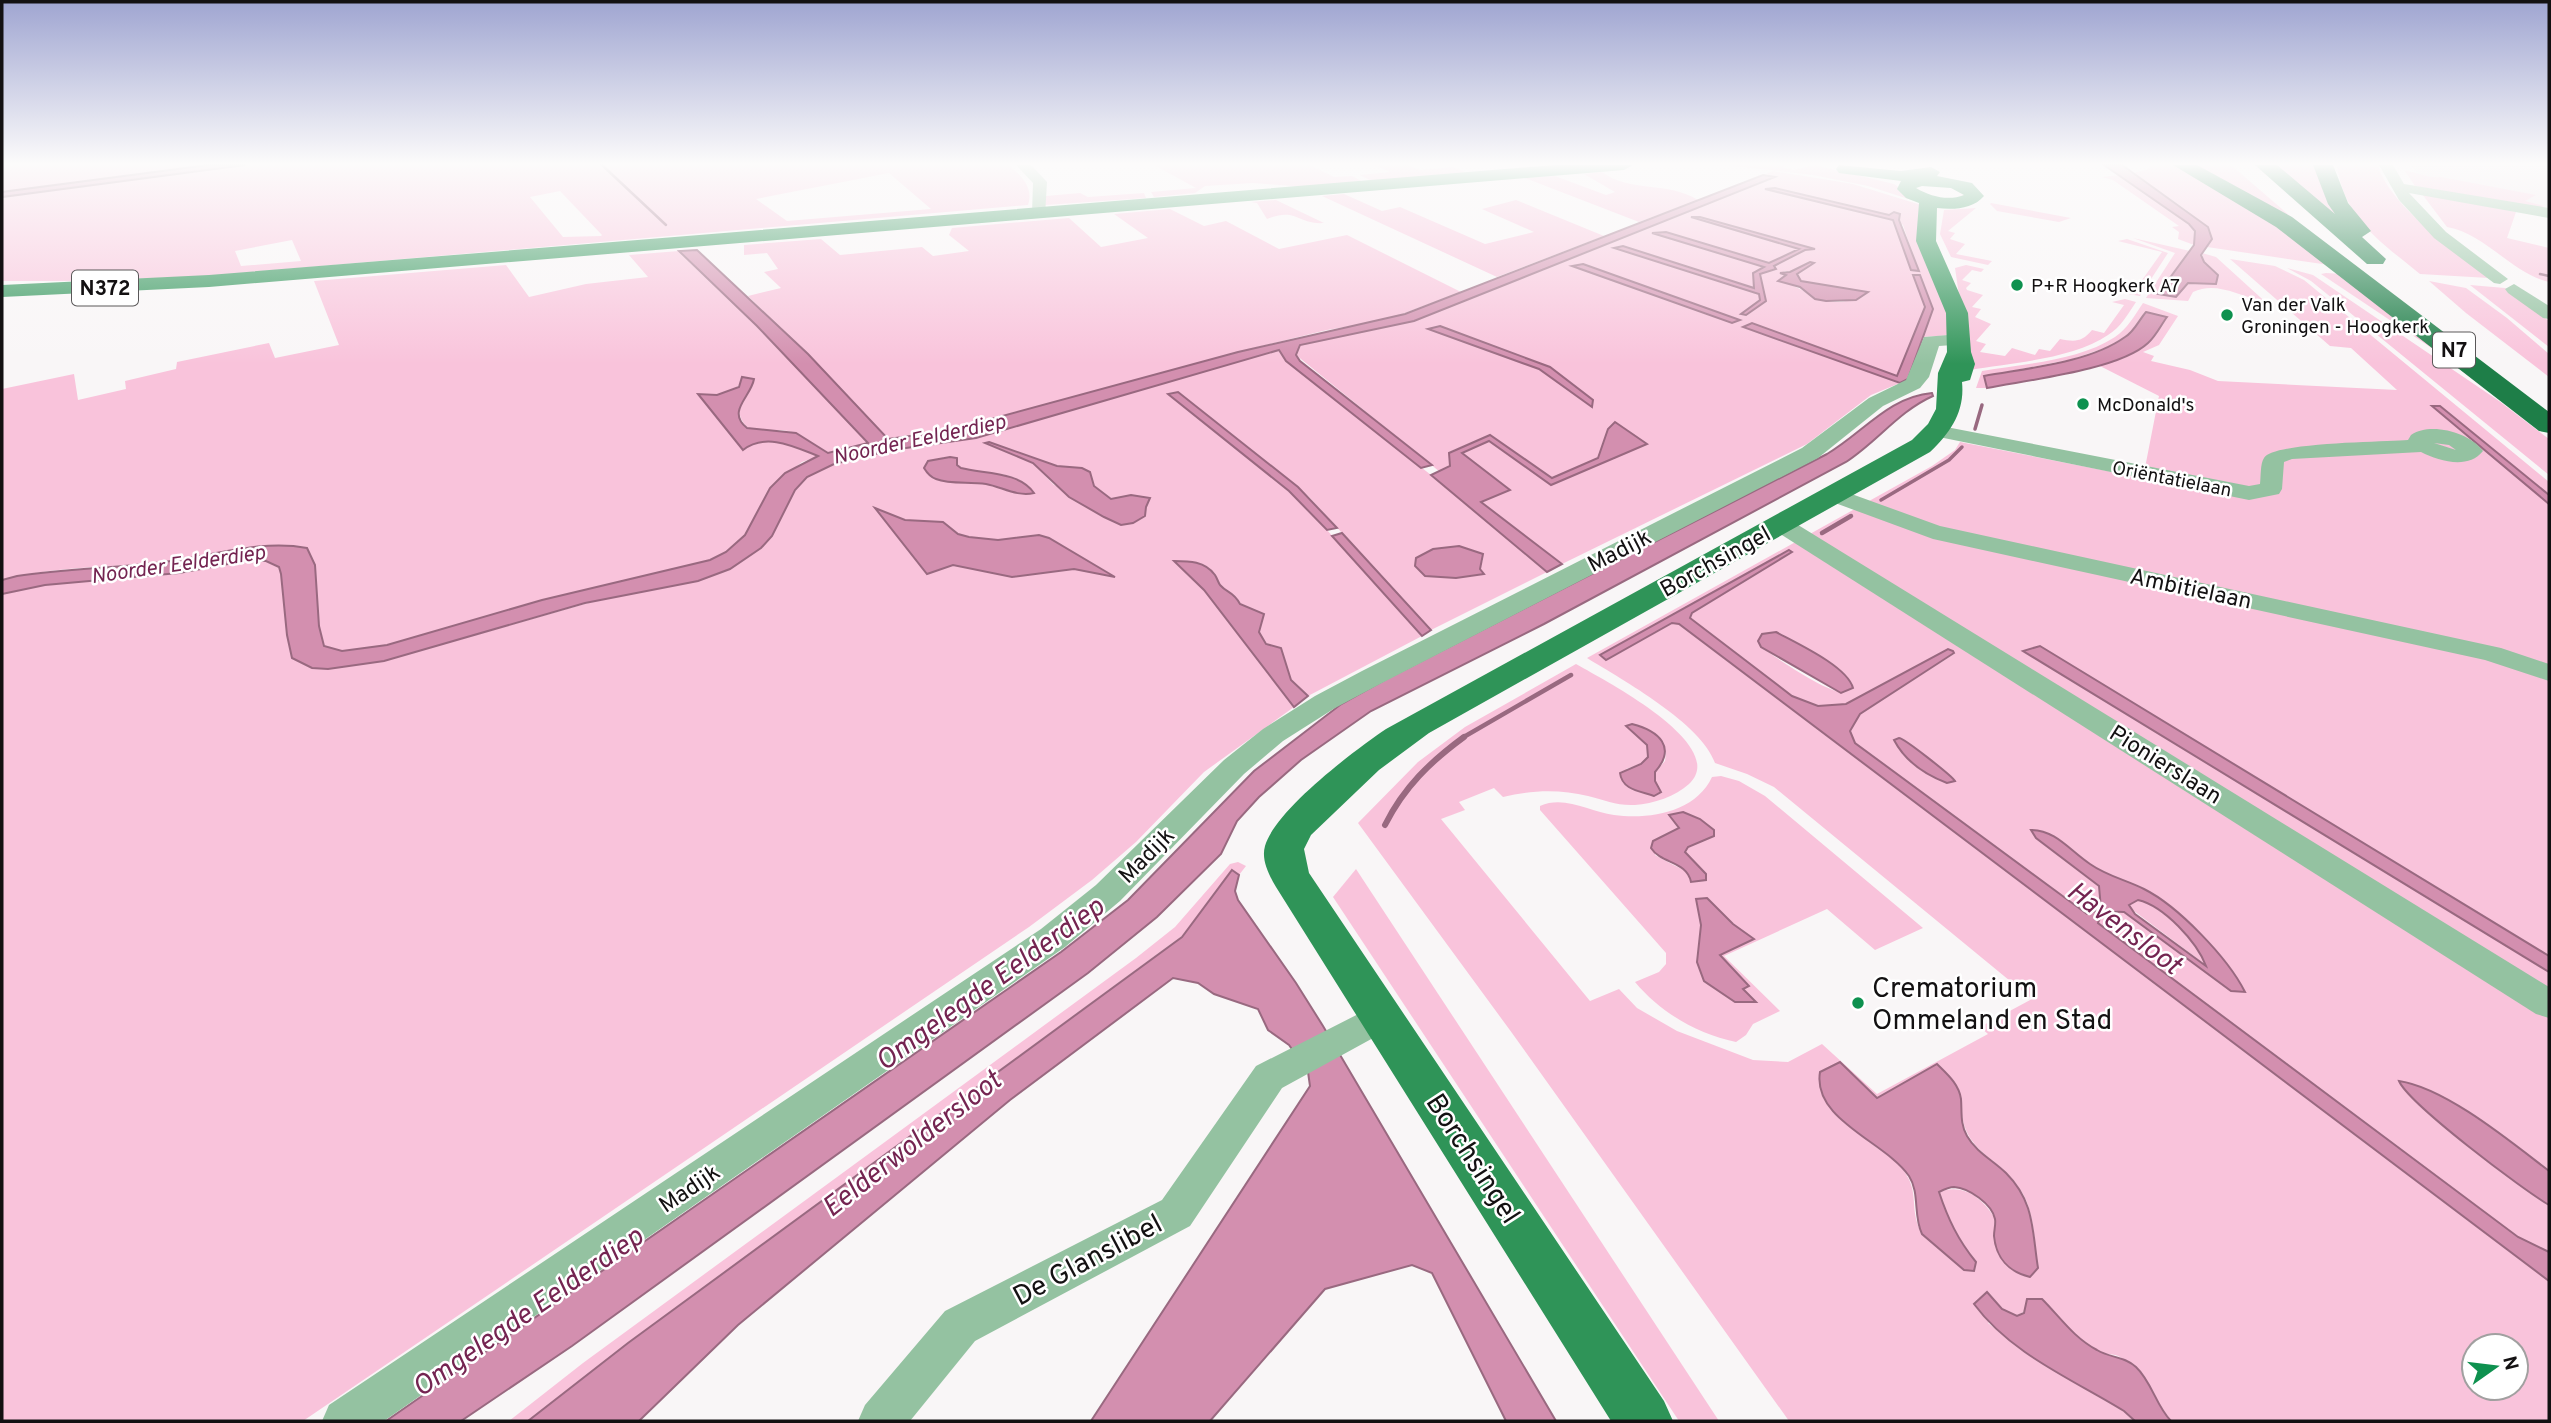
<svg xmlns="http://www.w3.org/2000/svg" width="2551" height="1423" font-family="Overpass,sans-serif">
  <style>
    .built { fill: #f0e6eb }
    .green { fill: #f9c3db; fill-rule: evenodd }
    .water { fill: #d38faf; stroke: #996980; stroke-width: 2; fill-rule: evenodd }
    .lines { fill: none; stroke-linecap: round; stroke-linejoin: round }
    .stream-far3 { stroke: #996980; stroke-width: 2.5 }
    .stream-far2 { stroke: #996980; stroke-width: 3.5 }
    .stream-far1 { stroke: #996980; stroke-width: 4.5 }
    .stream { stroke: #996980; stroke-width: 6 }
    .minor { fill: #94c2a1; fill-rule: evenodd }
    .major { fill: #2f9458; fill-rule: evenodd }
    .highway { fill: #1e7e48; fill-rule: evenodd }
    .poi-dot { fill: #0e914f; stroke: #fff; stroke-width: 2.5 }
    .labels { text-anchor: middle; stroke-width: 5; stroke-linejoin: round; paint-order: stroke }
    .far-poi-label { font-size: 19px; fill: #131112; stroke: #fff; text-anchor: start }
    .far-street-label { font-size: 19px; fill: #131112; stroke: #fff }
    .shield { fill: #fff; stroke: #5a5859; stroke-width: 2 }
    .shield-label { font-size: 21px; font-weight: bold; fill: #131112 }
    .far-water-label { font-size: 21px; font-style: italic; fill: #742451; stroke: #fff }
    .street-label { font-size: 23px; fill: #131112; stroke: #fff }
    .near-water-label { font-size: 28px; font-style: italic; fill: #742451; stroke: #fff }
    .near-poi-label { font-size: 28px; fill: #131112; stroke: #fff; text-anchor: start }
    .near-street-label { font-size: 28px; fill: #131112; stroke: #fff }
  </style>
  <rect width="100%" height="100%" fill="#f9f6f7"/>
  <polygon class="built" points="2411,165 2549,165 2549,208 2432,181 2419,176"/>
  <g class="green">
    <polygon points="2,165 208,165 2,192"/>
    <path d="M245,165H1009C1021,176 1034,187 1028,205L206,276L83,281H2V197ZM889,173L931,209L787,221L756,199ZM560,191L602,235L601,236L563,237L530,197ZM292,240L301,261L241,266L235,251Z"/>
    <polygon points="1154,165 1310,165 1334,177 1352,176 1367,184 1306,187 1253,183 1205,186 1195,193 1154,197 1151,192 1196,188"/>
    <polygon points="1374,165 1407,165 1420,170 1453,167 1472,175 1375,183 1360,175 1390,172"/>
    <polygon points="1687,165 1786,165 1781,167 1794,170 1814,165 1894,184 1921,203 1868,186 1813,175 1734,166"/>
    <polygon points="2152,165 2174,165 2212,184 2336,266 2207,247 2212,239 2189,212 2133,173 2149,169"/>
    <polygon points="2187,165 2231,165 2313,236"/>
    <polygon points="2274,165 2314,165 2348,225"/>
    <path d="M2337,165H2378C2388,205 2457,252 2489,278L2420,274L2415,270C2377,239 2344,217 2337,165Z"/>
    <path d="M1773,171L1853,184L1921,205L1948,303L1952,335L1923,337L1932,309L1913,275L1925,307L1898,376L1752,323L1744,326L1900,383L1871,395L1807,444L1562,564L1480,502L1510,490L1461,453L1489,441L1551,485L1646,444L1608,430L1598,458L1552,478L1490,435L1449,452L1450,466L1440,472L1296,355L1300,345L1414,321L1774,177L1766,174ZM1775,188L1890,215L1903,225L1918,271L1911,270L1893,220L1768,189ZM1666,232L1769,263L1800,249L1810,251L1805,250L1774,266L1773,270L1759,274L1766,301L1760,300V294L1616,248L1624,246L1755,288L1753,273L1765,267L1653,233ZM1813,263L1797,274L1801,282L1867,292C1828,316 1813,291 1779,280L1787,275L1784,271L1790,272ZM1583,264L1738,320H1739L1732,323L1574,266ZM1430,328L1550,367L1593,400L1591,407L1539,369Z"/>
    <path d="M2405,171C2419,172 2427,179 2441,177L2536,195L2525,201L2544,206L2538,209L2415,186Z"/>
    <path d="M1602,172C1630,193 1668,181 1698,200L1639,222L1525,178L1555,176L1606,195L1615,192L1584,174Z"/>
    <polygon points="2119,175 2193,227 2196,235 2194,245 2178,239 2179,232 2172,227 2179,226 2113,180 2102,177"/>
    <path d="M2419,190L2516,212L2507,238L2549,248V282C2511,273 2486,234 2447,227Z"/>
    <polygon points="1080,193 1088,197 1144,193 1146,198 1045,205 1046,196"/>
    <polygon points="1344,194 1382,211 1400,207 1485,244 1534,232 1482,209 1516,200 1604,236 1497,277 1322,196"/>
    <path d="M1276,200L1324,223C1298,225 1297,207 1267,219L1257,203L1251,202Z"/>
    <polygon points="1990,204 1991,203 2071,218 2059,222 1997,211"/>
    <polygon points="1976,208 1948,231 1955,233 1950,239 1965,244 1956,254 1992,261 1988,265 1951,257 1940,234 1944,210"/>
    <polygon points="1170,209 1204,226 1226,221 1279,249 1347,235 1461,292 1386,320 1327,330 1238,352 947,431 888,439 748,296 781,288 764,272 778,269 767,253 744,255 744,245 821,239 840,255 922,247 933,256 969,251 949,235 952,228 1069,218 1101,247 1148,238 1114,214"/>
    <path d="M2133,238L2190,251L2159,294L2175,297L2188,283L2218,275L2204,262L2202,253L2216,257L2271,307L2257,306L2259,300C2238,295 2215,281 2193,292L2188,301L2146,298L2175,253Z"/>
    <polygon points="2127,239 2168,253 2140,296 2128,294 2123,289 2135,290 2162,252 2118,241"/>
    <path d="M679,251L757,326L869,443L828,453C816,446 801,434 788,431C763,426 745,442 738,408L744,398L741,382C733,396 713,396 699,394L743,450C767,432 794,448 819,456L802,462L772,486L745,535L726,552L710,560L542,600L387,645L342,651L324,646L319,626L315,565L288,545C245,547 204,558 161,562C108,568 53,566 2,580V389L74,374L78,400L126,389L125,381L176,369L177,362L269,343L275,358L339,345L314,281L506,265L529,297L586,284L648,277L629,255Z"/>
    <path d="M2230,259L2275,266L2304,280L2549,482V495L2440,406H2433L2549,504V956L2040,647L2024,651L2549,972V1171C2514,1145 2444,1085 2401,1086L2480,1155L2549,1205V1252L2518,1237L2098,923C2101,912 2114,911 2124,912L2231,991L2240,982L2228,969L2142,888L2117,879L2090,864L2050,834L2031,830L2036,838L2099,886L2101,909L2087,914L1855,743L1850,731L1860,714L1954,654L1948,649L1846,704L1817,706L1792,696L1690,618L1691,613L1791,552L1789,550L1600,655L1621,652L1673,623L1679,624L2549,1281V1421H2171C2152,1402 2145,1372 2120,1357C2114,1353 2105,1355 2099,1352C2075,1340 2060,1317 2042,1299L2017,1316L2002,1309L1988,1323L2027,1354L2124,1411L2135,1421H1789L1512,1033L1358,823L1418,762L1465,727L1576,664C1602,679 1731,745 1689,784C1676,796 1653,804 1635,805C1617,806 1605,800 1588,796C1560,789 1531,790 1503,797L1494,788L1459,802L1465,810L1441,819L1590,1001L1619,989L1637,1008L1677,1031L1753,1060L1788,1062L1822,1044L1877,1094L1988,1034L1980,1027L2032,999L1774,787L1747,774L1715,763C1702,724 1623,680 1587,658L1932,466L1955,450L1960,442L2143,478L2159,396L2098,365C2135,352 2144,350 2167,317L2113,345L2073,359L1985,376L1987,388H1976L1982,371C2024,364 2078,361 2115,337C2127,329 2135,315 2143,303L2178,316L2159,345L2143,352L2154,356L2151,361L2190,370L2218,381L2397,390L2351,348L2330,346ZM1776,632L1840,670L1846,692C1829,695 1777,658 1761,647ZM1627,726L1666,752L1665,761L1655,772V781L1626,769L1641,764L1648,757L1647,745ZM1840,1063L1877,1098L1961,1097C1959,1156 1999,1152 2023,1194C2035,1216 2034,1243 2038,1268L1994,1232L1995,1218C1981,1197 1964,1183 1938,1192C1948,1219 1957,1240 1976,1262L1964,1270L1922,1234C1906,1203 1925,1191 1894,1159C1888,1153 1879,1150 1872,1144C1860,1134 1828,1106 1822,1093C1819,1086 1819,1080 1820,1072ZM2474,1346H2516V1388H2474Z"/>
    <path d="M1966,265L1984,269L1981,272L1972,270L1962,280L1971,283L1966,288L1967,290L1983,295L1972,307L1981,309L1975,317L1991,324L1976,341L1986,344L1980,352L2005,356L2012,348L2035,355L2039,349L2050,351L2060,339C2075,342 2082,342 2092,330L2104,333L2124,305L2112,302L2125,299L2136,302C2128,314 2121,327 2108,335C2073,359 2011,363 1970,370L1955,268Z"/>
    <polygon points="2287,268 2313,275 2499,401 2549,439 2549,475 2311,281"/>
    <polygon points="2326,273 2343,274 2466,371 2321,274"/>
    <polygon points="2429,281 2466,288 2507,318 2549,354 2549,377 2466,313"/>
    <polygon points="2470,285 2505,288 2549,321 2549,347"/>
    <path d="M1279,350L1286,361L1431,475L1547,572L1431,630L1309,497L1178,392L1169,393L1301,501L1422,636L1308,696L1291,680L1281,648L1265,644L1259,632L1264,614L1240,604C1233,591 1229,594 1220,585C1218,583 1217,579 1215,575C1205,561 1190,561 1175,561L1204,590L1294,707L1204,772L1136,842L1092,880L1029,927L303,1421H2V594L45,585L179,573L250,560L266,561L279,567L281,574L287,635L292,658L312,668L328,669L384,661L620,594L695,581L729,569L807,477L834,464L892,450L976,438ZM989,442L1057,466L1082,468L1090,472L1094,486L1111,499L1131,495L1150,498L1145,507L1054,485L1033,463L986,444ZM943,457L956,458L957,465L961,468C984,474 1020,470 1034,493L986,484L939,480ZM876,509L905,520L943,522L958,534L969,537L998,540L1027,536L1049,538L1112,575L1074,569L1012,577L953,565L927,574ZM1483,559L1480,569L1483,574L1467,577L1425,576L1419,569Z"/>
    <path d="M1721,776L1739,781L1765,796L1923,928L1875,950L1827,909L1724,956L1780,1011L1753,1024L1746,1035L1736,1042C1697,1034 1660,1012 1635,982L1659,972L1666,964V953L1540,810V806C1565,795 1590,812 1614,815C1649,820 1696,812 1712,777ZM1683,812L1714,836L1687,847L1685,852L1706,874C1687,874 1672,864 1655,855L1662,836L1679,828L1669,815ZM1707,898L1733,924L1754,939L1719,955L1749,986L1742,989L1755,1002L1697,962Z"/>
    <polygon points="1238,862 1246,866 1239,875 1232,871 1182,936 628,1343 528,1421 509,1421 583,1363 1136,958 1175,927 1230,864"/>
    <polygon points="1356,869 1719,1421 1679,1421 1333,897"/>
    <path d="M2138,900C2166,907 2196,941 2207,966L2130,908V903Z"/>
  </g>
  <g class="water">
    <polygon points="208,165 245,165 2,197 2,192"/>
    <polygon points="2104,165 2122,165 2208,227 2212,239 2201,255 2204,262 2218,275 2216,284 2188,283 2176,297 2158,294 2194,245 2195,231 2189,224"/>
    <path d="M1763,175L1775,177L1414,321L1300,345L1296,355L1300,361L1432,465L1421,468L1286,361L1279,350L976,438L892,450L834,464L807,477L795,490L772,536L761,548L730,569L698,581L585,603L384,661L328,669L312,668L292,658L287,635L281,574L279,567L266,561L250,560L179,573L45,585L2,594V580L17,576C66,569 114,568 163,562C210,557 259,539 307,548L315,565L319,626L324,646L342,651L387,645L542,600L710,560L726,552L745,535L770,488L785,473L818,456C795,447 766,432 743,450L698,394L717,395L739,387L742,377L754,379C751,397 726,411 747,428L796,433L828,453L868,443L757,326L679,251L697,250L808,354L888,439L947,431L1238,352L1405,314Z"/>
    <polygon points="1775,188 1889,215 1894,212 1900,214 1899,220 1919,271 1911,270 1893,220 1765,189"/>
    <polygon points="1691,217 1700,217 1815,249 1805,250 1774,266 1776,269 1760,274 1766,301 1746,315 1741,314 1760,300 1759,294 1614,248 1623,246 1754,288 1753,273 1764,267 1652,233 1666,232 1769,263 1799,249"/>
    <polygon points="1810,262 1814,263 1797,274 1801,281 1868,292 1856,300 1826,301 1815,299 1800,287 1778,281 1786,275 1780,273 1790,272"/>
    <polygon points="1583,264 1740,320 1732,323 1572,266"/>
    <polygon points="1913,275 1920,275 1933,309 1908,379 1900,383 1743,327 1752,323 1897,376 1925,307"/>
    <path d="M2146,312L2167,317C2161,325 2156,336 2148,343C2119,370 2027,380 1987,388L1984,376C2027,368 2089,363 2125,337C2134,332 2139,320 2146,312Z"/>
    <polygon points="1440,326 1550,367 1593,400 1592,407 1539,369 1428,329"/>
    <polygon points="1178,392 1298,487 1337,528 1327,530 1289,491 1168,394"/>
    <path d="M1932,393L1933,396C1899,411 1877,442 1846,462L1544,624L1371,711L1301,760L1259,797L1237,821L1221,854L1157,917L1088,973L572,1346L461,1421H386L1061,952L1128,900L1254,771L1340,705L1392,676L1827,454C1863,433 1888,397 1932,393Z"/>
    <polygon points="2432,406 2440,406 2549,495 2549,504"/>
    <polygon points="1615,422 1647,444 1551,485 1489,441 1462,453 1510,490 1481,502 1562,564 1547,572 1431,475 1450,466 1449,453 1490,435 1552,478 1598,458 1608,429"/>
    <polygon points="989,442 1057,466 1082,468 1090,472 1094,486 1111,499 1131,495 1150,498 1146,507 1145,516 1133,523 1121,525 1104,517 1069,497 1033,463 985,443"/>
    <path d="M950,457L957,458V465L961,468C984,474 1019,471 1034,493C1017,497 1002,487 986,484C970,481 951,485 936,479C930,477 927,473 924,468L928,461Z"/>
    <polygon points="875,508 905,520 943,522 958,534 969,537 998,540 1039,535 1049,538 1115,577 1074,569 1012,577 953,565 927,574"/>
    <polygon points="1342,533 1431,630 1422,636 1332,536"/>
    <polygon points="1459,546 1483,554 1480,569 1484,574 1456,578 1425,576 1415,566 1416,558 1433,549"/>
    <path d="M1789,550L1792,552L1692,613L1690,618L1792,696L1818,706L1846,704L1948,649L1953,651L1954,653L1860,714L1850,731L1855,743L2087,914L2101,909L2099,886L2036,838L2031,830C2056,830 2070,851 2090,864C2107,876 2126,880 2144,889C2178,906 2228,958 2245,992L2231,991L2124,912C2114,911 2101,912 2098,923L2518,1237L2549,1252V1281L1679,624L1672,623L1606,660L1600,655ZM2138,900C2164,906 2197,942 2206,966L2135,914L2129,905Z"/>
    <path d="M1174,561C1189,561 1205,561 1215,575C1217,578 1218,582 1220,585C1228,594 1233,591 1240,604L1264,614L1259,632L1266,644L1281,648L1291,680L1308,696L1294,707L1204,590Z"/>
    <path d="M1776,632C1796,643 1847,666 1853,688L1841,693L1761,647L1758,641L1762,634Z"/>
    <polygon points="2040,646 2549,956 2549,972 2023,651"/>
    <path d="M1632,724C1659,731 1677,747 1655,772V781L1661,792L1654,796C1640,791 1622,790 1620,773L1641,764L1648,757L1647,745L1626,726Z"/>
    <path d="M1899,738C1904,738 1952,776 1955,781L1947,783C1926,775 1905,761 1894,740Z"/>
    <path d="M1683,812L1700,819L1714,830V836L1688,847L1685,852L1706,874V880L1691,882C1687,861 1661,864 1651,848L1653,841L1679,828L1669,815Z"/>
    <polygon points="1232,870 1239,875 1235,891 1238,900 1296,983 1323,1026 1556,1421 1506,1421 1432,1273 1412,1265 1325,1289 1210,1421 1091,1421 1310,1086 1308,1072 1289,1045 1268,1030 1258,1009 1214,994 1198,983 1173,978 1010,1100 738,1325 639,1421 528,1421 628,1343 1182,937"/>
    <polygon points="1707,898 1733,924 1754,939 1720,955 1749,986 1743,989 1756,1002 1735,1002 1704,981 1697,962 1701,925 1696,899"/>
    <path d="M1840,1062L1877,1098L1937,1064C1947,1074 1959,1084 1961,1099C1962,1112 1960,1124 1967,1136C1976,1152 1994,1161 2006,1173C2035,1202 2032,1231 2038,1268L2030,1277C2009,1272 1996,1258 1994,1236C1994,1230 1996,1224 1995,1219C1992,1204 1969,1188 1954,1187C1949,1187 1943,1190 1939,1192C1948,1219 1958,1240 1976,1262L1974,1271L1964,1270L1922,1234C1913,1216 1920,1193 1909,1176C1886,1142 1812,1120 1820,1072Z"/>
    <path d="M2399,1081C2446,1088 2511,1142 2549,1171V1205C2523,1190 2409,1104 2399,1081Z"/>
    <path d="M1987,1292L2002,1309L2017,1316L2024,1313L2027,1299H2042C2060,1317 2074,1338 2097,1350C2110,1358 2124,1356 2136,1367C2152,1382 2156,1406 2171,1421H2135L2124,1411C2072,1379 2011,1354 1974,1304Z"/>
  </g>
  <g class="lines">
    <g class="stream-far3">
      <polyline points="602,165 666,225"/>
      <polyline points="2540,274 2549,276"/>
    </g>
    <g class="stream-far2">
      <polyline points="1975,429 1982,405"/>
      <polyline points="1881,500 1949,460 1962,447"/>
    </g>
    <g class="stream-far1">
      <polyline points="1822,533 1851,516"/>
      <polyline points="1462,738 1571,675"/>
    </g>
    <path class="stream" d="M1385,825C1404,787 1430,762 1464,737"/>
    <g class="minor">
      <polygon points="1016,165 1031,165 1047,182 1045,216 1035,216 1032,213 1033,183"/>
      <polygon points="2379,165 2393,165 2404,184 2549,208 2549,218 2409,193 2446,232 2508,279 2500,284 2494,283 2434,238 2399,200"/>
      <polygon points="2514,284 2549,306 2549,319 2543,318 2508,293 2505,289"/>
      <polygon points="1960,334 1967,336 1969,340 1967,344 1939,346 1929,377 1920,388 1883,406 1818,458 1382,683 1335,708 1283,741 1244,774 1120,901 1065,947 384,1421 322,1421 329,1405 1041,929 1096,885 1224,760 1263,729 1315,696 1362,671 1802,448 1869,398 1906,380 1924,337"/>
      <path d="M1936,425L2249,486L2260,484C2261,477 2260,464 2264,458C2273,442 2386,442 2408,440L2411,435C2430,422 2469,432 2483,451C2468,470 2439,461 2421,452L2292,459L2284,462L2282,489L2279,494L2249,500L1929,435L1926,431L1929,427ZM2434,443L2449,445L2456,450Z"/>
      <polygon points="1835,488 1940,526 2501,648 2549,664 2549,681 2485,660 1933,539 1827,500 1824,495 1827,490"/>
      <polygon points="1782,518 1790,520 2549,987 2549,1018 2536,1014 1774,530 1770,525 1774,520"/>
      <polygon points="1382,1002 1395,1006 1400,1016 1395,1026 1282,1088 1190,1226 975,1341 910,1421 858,1421 865,1405 945,1311 1162,1200 1256,1066"/>
    </g>
    <g class="major">
      <polygon points="1555,165 1633,165 1624,170 209,287 2,297 2,285 209,275"/>
      <path d="M1839,165L1901,171L1931,167L1940,172L1937,176L1972,183L1984,196C1973,209 1954,210 1937,208L1936,241L1968,313L1971,352L1975,364L1970,380L1962,382C1965,411 1951,432 1930,452L1429,733L1379,770L1311,835L1304,849L1309,873L1664,1401L1673,1421H1611L1276,887C1269,875 1261,860 1265,846C1275,810 1355,750 1386,729L1912,440L1928,424L1936,409L1938,373L1947,352L1946,313L1916,241L1919,203L1906,198L1897,189L1901,181L1839,173L1836,169ZM1922,186L1951,188L1964,195C1949,201 1931,197 1916,188Z"/>
    </g>
    <g class="highway">
      <polygon points="2173,165 2197,165 2292,217 2549,412 2549,433 2539,431 2276,227"/>
      <polygon points="2255,165 2277,165 2335,214 2328,204 2313,165 2333,165 2348,203 2371,231 2362,237 2386,259 2383,264 2367,264"/>
    </g>
  </g>
  <linearGradient id="sky" x2="0" y2="1"><stop stop-color="#9fa5d1"/><stop offset="0.45" stop-color="#fcfbfb"/><stop offset="1" stop-color="#fcfbfb" stop-opacity="0"/></linearGradient>
  <rect width="2551" height="364" fill="url(#sky)"/>
  <g class="poi-dot">
    <circle cx="2017" cy="285" r="7"/>
    <circle cx="2227" cy="315" r="7"/>
    <circle cx="2083" cy="404" r="7"/>
    <circle cx="1858" cy="1003" r="7"/>
  </g>
  <g class="labels">
    <g class="far-poi-label">
      <text x="2031" y="292">P+R Hoogkerk A7</text>
      <text x="2241" y="311">Van der Valk<tspan x="2241" dy="22">Groningen - Hoogkerk</tspan></text>
      <text x="2097" y="411">McDonald's</text>
    </g>
    <g class="far-street-label">
      <text transform="translate(2172 478) rotate(11)" y="7">Oriëntatielaan</text>
    </g>
    <g class="shield">
      <rect x="72" y="270.5" width="66" height="35" rx="5"/>
      <rect x="2433" y="332.5" width="42" height="35" rx="5"/>
    </g>
    <g class="shield-label">
      <text x="105" y="295">N372</text>
      <text x="2454" y="357">N7</text>
    </g>
    <g class="far-water-label">
      <text transform="translate(919 439) rotate(-12)" y="7">Noorder Eelderdiep</text>
      <text transform="translate(178 564) rotate(-8)" y="7">Noorder Eelderdiep</text>
    </g>
    <g class="street-label">
      <text transform="translate(1619 550) rotate(-27)" y="8">Madijk</text>
      <text transform="translate(1715 561) rotate(-29)" y="8">Borchsingel</text>
      <text transform="translate(2191 588) rotate(12)" y="8">Ambitielaan</text>
      <text transform="translate(2166 764) rotate(32)" y="8">Pionierslaan</text>
      <text transform="translate(1146 855) rotate(-45)" y="8">Madijk</text>
      <text transform="translate(689 1188) rotate(-34)" y="8">Madijk</text>
    </g>
    <g class="near-water-label">
      <text transform="translate(2125 927) rotate(37)" y="10">Havensloot</text>
      <text transform="translate(989 983) rotate(-36)" y="10">Omgelegde Eelderdiep</text>
      <text transform="translate(911 1143) rotate(-38)" y="10">Eelderwoldersloot</text>
      <text transform="translate(527 1311) rotate(-35)" y="10">Omgelegde Eelderdiep</text>
    </g>
    <g class="near-poi-label">
      <text x="1872" y="997">Crematorium<tspan x="1872" dy="32">Ommeland en Stad</tspan></text>
    </g>
    <g class="near-street-label">
      <text transform="translate(1474 1158) rotate(57)" y="10">Borchsingel</text>
      <text transform="translate(1087 1259) rotate(-28)" y="10">De Glanslibel</text>
    </g>
  </g>
  <rect width="2551" height="1423" fill="none" stroke="#131112" stroke-width="7"/>
  <g transform="translate(2495 1367) rotate(76)"><circle r="33" fill="#ffffff" stroke="#a1a0a0" stroke-width="2"/>
  <path d="M0-5L12 26L0 18L-12 26Z" fill="#0e914f"/>
  <text y="-10" font-size="19" font-weight="bold" text-anchor="middle" fill="#131112">N</text>
  </g>
</svg>
